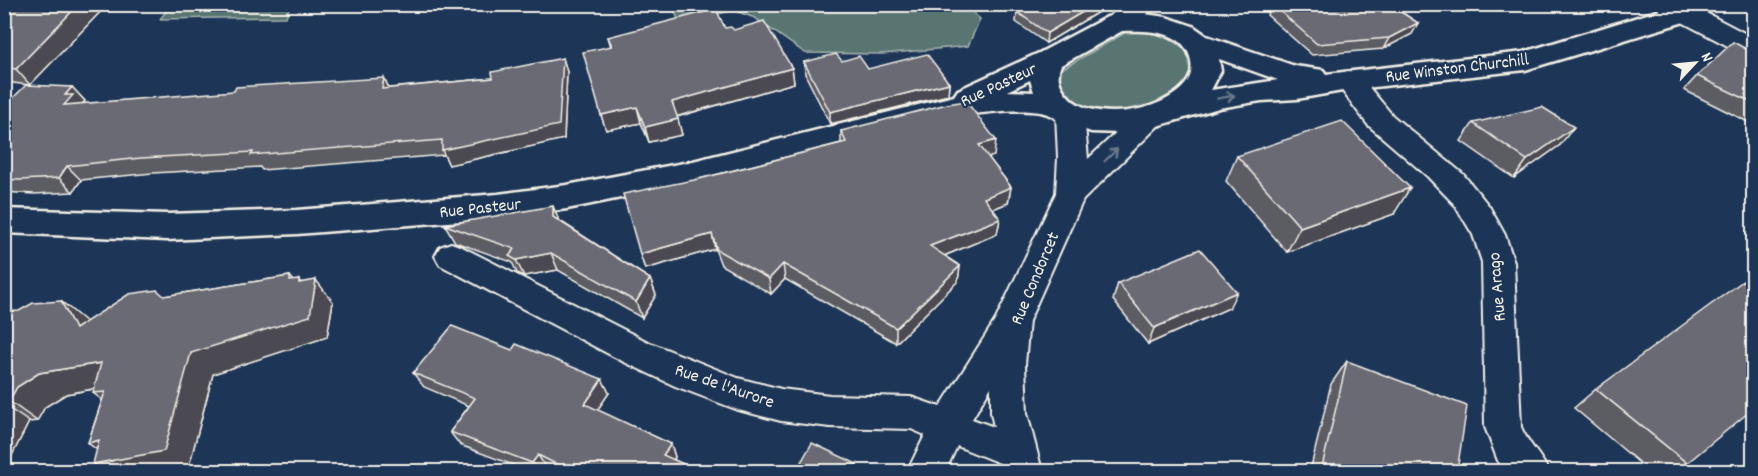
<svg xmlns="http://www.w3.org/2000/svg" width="1758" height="476" font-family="Dekko,sans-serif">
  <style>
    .green { fill: #587572; stroke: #a6b3ad; stroke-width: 1.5 }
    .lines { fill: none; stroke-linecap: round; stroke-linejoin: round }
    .street-casing { stroke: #f4f1e8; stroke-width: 4 }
    .secondary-casing { stroke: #f4f1e8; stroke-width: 5 }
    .street { fill: #1d3557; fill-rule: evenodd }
    .secondary { fill: #1d3557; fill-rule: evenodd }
    .wall { fill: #5c5b64; stroke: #f4f1e8; stroke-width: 1.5 }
    .shaded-wall { fill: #4b4a51; stroke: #f4f1e8; stroke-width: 1.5 }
    .building { fill: #6b6a74; stroke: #f4f1e8; stroke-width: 1.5 }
    .oneway { stroke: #68778a }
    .labels { text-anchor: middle; stroke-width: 4.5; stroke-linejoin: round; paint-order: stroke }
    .street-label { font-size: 18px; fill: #f4f1e8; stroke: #1d3557 }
  </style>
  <rect width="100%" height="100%" fill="#1d3557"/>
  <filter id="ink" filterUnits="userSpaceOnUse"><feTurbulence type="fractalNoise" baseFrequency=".0167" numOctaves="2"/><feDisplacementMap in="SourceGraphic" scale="12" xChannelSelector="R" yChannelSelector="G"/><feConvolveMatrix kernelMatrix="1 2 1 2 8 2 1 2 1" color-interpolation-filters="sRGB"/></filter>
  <g filter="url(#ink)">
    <g class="green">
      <polygon points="963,4 980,19 968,46 882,54 805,53 755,18 733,10 681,24 671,5"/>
      <polygon points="171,5 171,4 290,5 286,17 160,19"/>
      <path d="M1130,30C1159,33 1195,41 1195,77C1169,98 1127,122 1092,113C1081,110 1070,100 1060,94L1057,76L1060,70Z"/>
    </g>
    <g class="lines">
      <g class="street-casing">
        <g id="street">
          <path d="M1126,4H1155C1146,19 1125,33 1108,29L1104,23L1108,17Z"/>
          <polygon points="1656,4 1689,4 1754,38 1754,58 1745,55 1659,10"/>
          <path d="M1348,71L1358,74L1393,116L1463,174L1489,206L1505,235L1514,262L1521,427C1528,444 1541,455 1549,472H1506L1498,461L1485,427L1482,262L1473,235L1455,205L1427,176L1368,125L1334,80L1338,74Z"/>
          <path d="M1070,104L1080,107L1084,114L1088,159L1140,110L1150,107L1160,110L1164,117L1160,124L1083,200L1029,321L1025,364L1027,413L1041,467L1039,472H1005L1002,464L957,446L945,472H907L925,435L911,429L830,427L781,421L738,410L675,386L622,361L440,265L435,256L440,247L451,243L462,247L646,341L738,378L781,389L830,395L911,397L940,407L996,319L1056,193L1058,157L1056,114L1060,107ZM991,387V413L994,427L972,419Z"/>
        </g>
      </g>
      <g class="secondary-casing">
        <path id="secondary" d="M1680,4H1715L1711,10L1694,19L1525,70L1348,90L1297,99L1261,101L1219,108L1150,128L1120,133L1091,132L1056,119C1040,102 967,115 945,118L689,184L567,209L498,218L297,234L167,240L4,233V209L167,214L297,210L498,194L567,185L689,162L954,96L958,90L1041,52L1107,17L1138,13L1166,17L1193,26L1207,36L1295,66L1323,70L1326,74L1524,52ZM1122,31C1147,30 1186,30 1191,61C1192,70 1192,75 1187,82C1167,111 1096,124 1070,98C1061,88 1055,79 1061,65ZM1219,59L1278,80L1211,90L1221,71ZM1030,80L1034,92L1007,91Z"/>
      </g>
      <use href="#street" class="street"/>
      <use href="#secondary" class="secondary"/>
    </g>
    <g class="wall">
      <polygon points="4,4 103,4 105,7 30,85 4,82"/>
      <polygon points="1021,4 1101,4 1100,11 1046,43 1016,22 1017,12 1025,7"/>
      <polygon points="1271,4 1389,4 1418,23 1412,34 1383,49 1312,55 1267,15"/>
      <polygon points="725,28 734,30 792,68 794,83 677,117 682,135 649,142 641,123 606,130 601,115 611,47 608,37"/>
      <polygon points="1754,53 1754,120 1750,123 1684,90 1697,76"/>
      <polygon points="563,58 567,72 564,139 449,165 444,155 262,170 260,167 153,173 81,180 73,192 34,194 4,192 4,107 72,87 85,101 82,104 389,88 493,78"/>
      <polygon points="842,61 868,69 949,83 948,95 830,124 805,74 804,62"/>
      <polygon points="1473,123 1560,145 1514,178 1461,141"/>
      <polygon points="841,131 994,156 988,157 1011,187 1008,203 993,209 1000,219 997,234 944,256 960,266 958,281 896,343 785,279 771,294 721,265 715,249 645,269 640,254 699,179 841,143"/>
      <polygon points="1237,156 1394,214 1287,252 1226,181"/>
      <polygon points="560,221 650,279 656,295 642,318 558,270 524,276 517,273 512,262 455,242 445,225"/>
      <polygon points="290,276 294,281 299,280 302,283 333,302 327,337 213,374 188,470 97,449 88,443 102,400 93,393 94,389 66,394 45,407 37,421 29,422 4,471 4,312 85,322 164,296"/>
      <polygon points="1118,283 1229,308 1148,344 1113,300"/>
      <polygon points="512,350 602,379 609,393 597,410 671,444 675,457 674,460 699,471 553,471 546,468 544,471 529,471 460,445 450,432 469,406 424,387 413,373"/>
      <polygon points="1347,361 1457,471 1310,471 1331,384"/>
      <polygon points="1596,389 1687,463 1675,471 1649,471 1574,408"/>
    </g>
    <g class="shaded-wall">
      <polygon points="79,4 103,4 105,7 30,85 16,69"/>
      <polygon points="1096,4 1101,4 1100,11 1046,43 1047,33"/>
      <polygon points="1418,23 1412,34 1383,49 1389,38"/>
      <polygon points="563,58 567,72 564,139 449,165 442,150"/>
      <polygon points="792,68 794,83 675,117 672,102"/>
      <polygon points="384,78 391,93 382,89"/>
      <polygon points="949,83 948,95 830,124 830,112"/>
      <polygon points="72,87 85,101 81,105 64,105 65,95"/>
      <polygon points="637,107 641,123 606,130 601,115"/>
      <polygon points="678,119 682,135 649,142 645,127"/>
      <polygon points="1574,127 1560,145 1514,178 1527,160"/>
      <polygon points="996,140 994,156 977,161 979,145"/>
      <polygon points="67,166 81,180 73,192 59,178"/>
      <polygon points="1011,187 1008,203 982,213 984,198"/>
      <polygon points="1410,188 1394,214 1287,252 1300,227"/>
      <polygon points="553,206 560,223 553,217"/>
      <polygon points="1000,219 997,234 929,262 930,246"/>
      <polygon points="712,234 715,249 645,269 640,254"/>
      <polygon points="551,253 558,270 524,276 516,260"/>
      <polygon points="783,264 785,279 771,294 769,279"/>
      <polygon points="960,266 958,281 896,343 896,328"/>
      <polygon points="650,279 656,295 642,318 636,302"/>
      <polygon points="299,280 313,297 316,280 333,302 327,337 213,374 188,470 181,471 103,471 93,464 112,461 88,443 99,440 191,353 299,283"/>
      <polygon points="1237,292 1229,308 1148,344 1154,328"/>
      <polygon points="61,301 86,322 75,329"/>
      <polygon points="101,363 125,383 66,394 45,407 37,421 9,401 17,387 39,373"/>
      <polygon points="602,379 609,393 592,418 585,404"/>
      <polygon points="4,405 29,422 4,471"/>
      <polygon points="671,444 675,457 668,469 663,455"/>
      <polygon points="538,455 546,468 544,471 538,471 532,463"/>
      <polygon points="857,464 857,471 853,471"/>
    </g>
    <g class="building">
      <polygon points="4,4 79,4 16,69 4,68"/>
      <polygon points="1030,4 1096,4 1047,33 1017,12"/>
      <polygon points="1272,4 1389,4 1418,23 1389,38 1317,44"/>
      <polygon points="716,9 725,28 731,27 734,30 764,21 792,68 672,102 678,119 645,127 637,107 601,115 583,52 612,46 608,37"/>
      <polygon points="1733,42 1754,53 1754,103 1697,76"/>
      <polygon points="836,54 842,61 859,56 868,69 927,54 949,83 830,112 804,62"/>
      <polygon points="563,58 559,125 442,150 442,140 251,155 253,152 141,158 67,166 59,178 20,180 4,179 4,107 26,85 72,87 65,95 73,95 64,105 234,91 236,87 384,78 382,89 493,78 492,72"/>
      <polygon points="966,101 996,140 979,145 1011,187 984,198 1000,219 930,246 960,266 896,328 783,264 769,279 717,250 712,234 640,254 623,194 699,179 846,142 841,131 947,104"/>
      <polygon points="1542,107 1574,127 1527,160 1473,123"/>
      <polygon points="1342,121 1410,188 1300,227 1237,156"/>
      <polygon points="553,206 553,217 650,279 636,302 551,253 516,260 509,256 515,249 445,225"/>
      <polygon points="1200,249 1237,292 1154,328 1118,283"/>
      <polygon points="1751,275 1754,276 1754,408 1687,463 1596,389"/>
      <polygon points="290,276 290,281 299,280 299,283 316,280 310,316 191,353 164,451 93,464 99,440 88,443 105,392 93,393 101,363 39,373 17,387 9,401 4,401 4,312 19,311 33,303 61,301 75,329 129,294 157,290 164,296"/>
      <polygon points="452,326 512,350 516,344 602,379 585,404 671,444 663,455 699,471 570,471 538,455 532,463 450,432 475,398 413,373"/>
      <polygon points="1347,361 1467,406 1457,471 1321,471"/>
      <polygon points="812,443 857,464 853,471 796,471"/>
    </g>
    <defs><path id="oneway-shaft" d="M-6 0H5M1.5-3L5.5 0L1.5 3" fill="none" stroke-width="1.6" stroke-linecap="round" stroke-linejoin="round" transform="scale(1.5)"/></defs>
    <g class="oneway">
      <use href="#oneway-shaft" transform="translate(1226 97) rotate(-10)"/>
      <use href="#oneway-shaft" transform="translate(1111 155) rotate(-44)"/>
    </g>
  </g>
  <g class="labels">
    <g class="street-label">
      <text transform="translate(1457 67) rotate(-7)" y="6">Rue Winston Churchill</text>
      <text transform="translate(998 84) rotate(-25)" y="6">Rue Pasteur</text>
      <text transform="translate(480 207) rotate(-6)" y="6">Rue Pasteur</text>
      <text transform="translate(1034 278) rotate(-67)" y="6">Rue Condorcet</text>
      <text transform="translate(1496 287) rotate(-95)" y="6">Rue Arago</text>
      <text transform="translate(725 385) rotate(19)" y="6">Rue de l'Aurore</text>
    </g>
  </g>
  <rect width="1758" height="476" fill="none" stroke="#1d3557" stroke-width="24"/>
  <rect x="12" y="12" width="1734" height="452" fill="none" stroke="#f4f1e8" stroke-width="2" filter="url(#ink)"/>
  <g transform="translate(1695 63) rotate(64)" stroke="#1d3557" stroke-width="4.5" paint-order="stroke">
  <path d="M0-4.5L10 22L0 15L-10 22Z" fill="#f4f1e8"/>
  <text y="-9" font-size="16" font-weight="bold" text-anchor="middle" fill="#f4f1e8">N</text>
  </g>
</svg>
